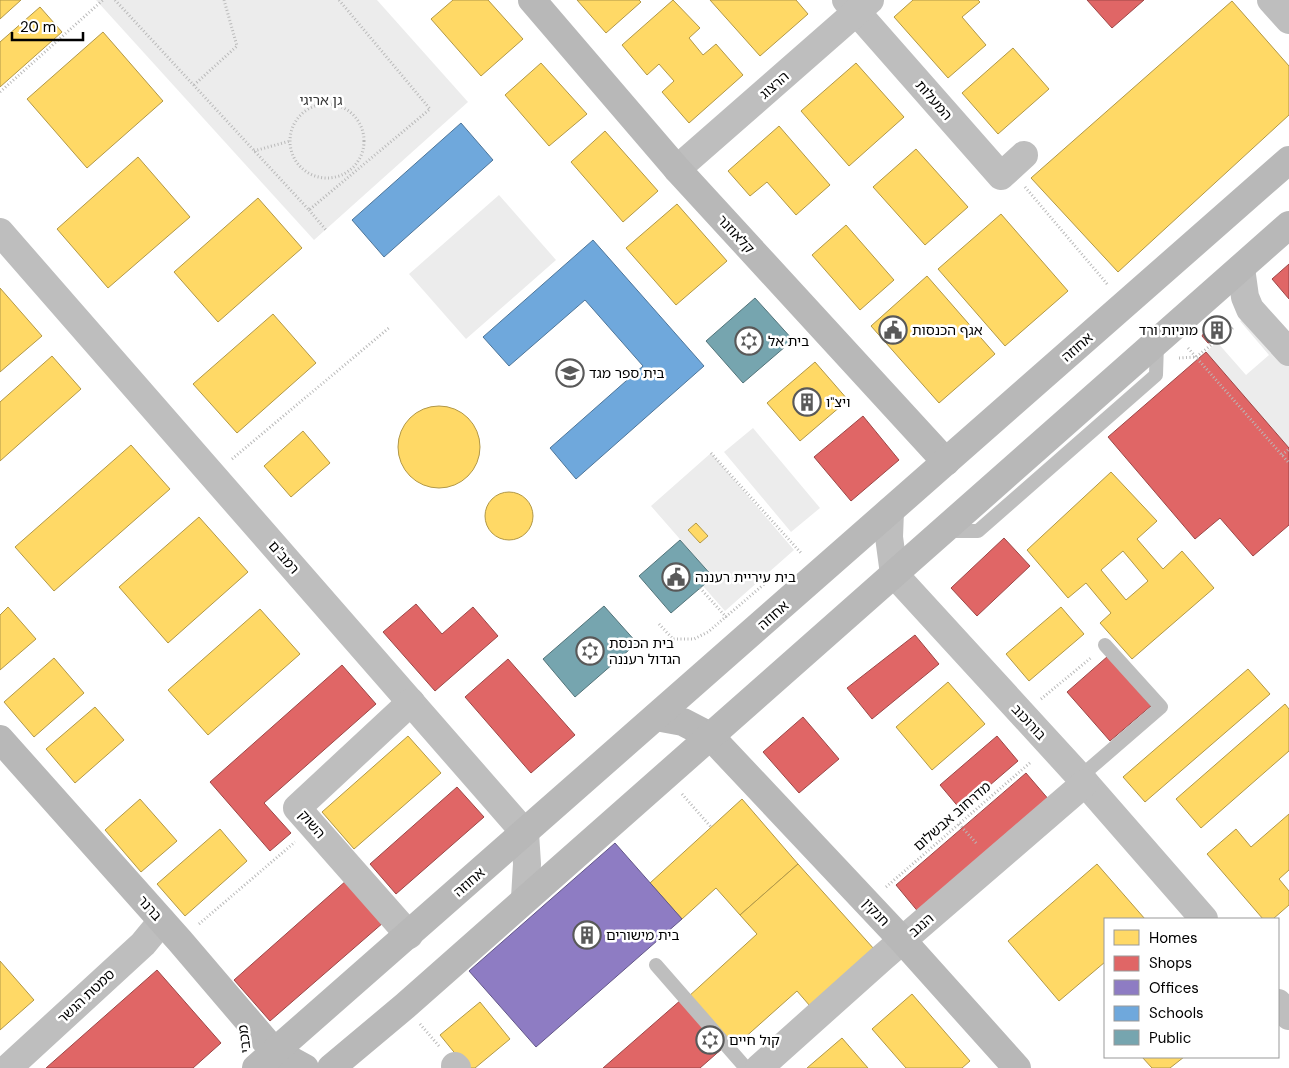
<svg xmlns="http://www.w3.org/2000/svg" width="1289" height="1068" font-family="'DM Sans','Noto Sans Hebrew',sans-serif">
  <style>
    .green { fill: #ececec }
    .homes { fill: #ffd966; stroke: #b29847; fill-rule: evenodd }
    .shops { fill: #e06666; stroke: #9d4747 }
    .offices { fill: #8e7cc3; stroke: #635788 }
    .schools { fill: #6fa8dc; stroke: #4e769a }
    .public { fill: #76a5af; stroke: #53747a }
    .lines { fill: none; stroke-linecap: round; stroke-linejoin: round }
    .path { stroke: #b9b9b9; stroke-width: 3; stroke-dasharray: 1 2.5; stroke-linecap: butt }
    .lane { stroke: #bebebe; stroke-width: 14 }
    .street { stroke: #bebebe; stroke-width: 28 }
    .secondary { stroke: #b8b8b8; stroke-width: 28 }
    .labels { text-anchor: middle; stroke-width: 5; stroke-linejoin: round; paint-order: stroke }
    .street-label { font-size: 14px; fill: #000; stroke: #fff }
    .park-label { font-size: 14px; fill: #333; stroke: #fff }
    .poi-label { font-size: 14px; fill: #000; stroke: #fff; text-anchor: start }
  </style>
  <rect width="100%" height="100%" fill="#fff"/>
  <g class="green">
    <polygon points="96,0 377,0 468,102 314,240"/>
    <polygon points="499,195 556,260 466,339 409,274"/>
    <polygon points="1252,311 1289,352 1289,448 1206,352 1217,342 1246,375 1269,355 1240,321"/>
    <polygon points="753,428 820,508 791,532 724,452"/>
    <polygon points="711,453 794,550 725,611 703,586 713,577 651,506"/>
  </g>
  <g class="homes">
    <polygon points="0,0 21,0 0,19"/>
    <polygon points="453,0 488,0 523,39 481,76 431,19"/>
    <polygon points="577,0 639,0 641,2 606,33"/>
    <polygon points="673,0 700,28 689,38 703,55 716,44 743,75 689,123 662,92 674,81 659,64 647,75 622,45"/>
    <polygon points="710,0 796,0 808,14 760,56"/>
    <polygon points="913,0 978,0 980,2 962,17 986,45 948,78 894,17"/>
    <polygon points="1232,1 1289,66 1289,115 1118,272 1031,178"/>
    <polygon points="40,7 62,32 0,87 0,42"/>
    <polygon points="103,32 163,101 87,168 27,99"/>
    <polygon points="1013,48 1049,89 998,134 962,93"/>
    <polygon points="541,63 587,114 549,146 505,95"/>
    <polygon points="856,63 904,117 849,166 801,111"/>
    <polygon points="779,126 830,185 796,215 767,182 750,196 728,171"/>
    <polygon points="605,131 658,191 623,222 571,162"/>
    <polygon points="916,149 968,207 925,245 873,187"/>
    <polygon points="138,157 190,217 108,288 57,229"/>
    <polygon points="258,198 302,248 218,322 174,272"/>
    <polygon points="677,204 727,261 676,305 626,248"/>
    <polygon points="1001,214 1068,291 1005,346 938,269"/>
    <polygon points="846,225 894,280 860,310 812,255"/>
    <polygon points="927,276 995,354 939,403 871,326"/>
    <polygon points="0,288 42,336 0,372"/>
    <polygon points="273,314 316,363 237,433 193,384"/>
    <polygon points="52,356 81,389 0,461 0,402"/>
    <polygon points="815,362 848,400 800,441 767,403"/>
    <circle cx="439" cy="447" r="41"/>
    <polygon points="303,431 330,463 291,497 264,466"/>
    <polygon points="131,445 170,489 54,591 15,547"/>
    <path d="M1111,472L1157,521L1137,539L1163,569L1182,551L1214,588L1132,659L1100,623L1111,613L1086,583L1068,598L1027,550ZM1123,551L1148,581L1126,600L1101,570Z"/>
    <circle cx="509" cy="516" r="24"/>
    <polygon points="199,517 248,572 168,643 119,587"/>
    <polygon points="696,523 708,536 700,543 688,530"/>
    <polygon points="8,607 36,639 0,670 0,615"/>
    <polygon points="1061,607 1084,634 1029,681 1006,654"/>
    <polygon points="260,609 300,654 208,735 168,690"/>
    <polygon points="54,658 84,693 34,737 4,702"/>
    <polygon points="1248,669 1270,694 1145,802 1123,777"/>
    <polygon points="948,682 985,724 932,770 896,727"/>
    <polygon points="1285,704 1289,709 1289,751 1201,828 1176,799"/>
    <polygon points="95,707 124,740 75,783 46,749"/>
    <polygon points="408,736 441,773 354,849 322,812"/>
    <polygon points="140,799 177,841 141,872 105,830"/>
    <polygon points="742,799 798,864 740,915 716,888 682,919 650,883"/>
    <polygon points="1289,814 1289,870 1279,879 1289,891 1289,905 1273,919 1263,919 1207,854 1236,829 1251,847"/>
    <polygon points="220,829 247,861 185,916 157,884"/>
    <polygon points="798,864 874,949 810,1006 797,991 733,1048 688,997 757,934 740,915"/>
    <polygon points="1097,864 1145,919 1105,919 1105,962 1059,1001 1008,941"/>
    <polygon points="0,961 34,1000 0,1030"/>
    <polygon points="912,994 970,1061 962,1068 906,1068 872,1029"/>
    <polygon points="480,1002 510,1039 475,1068 467,1068 440,1035"/>
    <polygon points="842,1038 868,1068 807,1068"/>
    <polygon points="1142,1057 1184,1057 1170,1068 1152,1068"/>
  </g>
  <g class="shops">
    <polygon points="1087,0 1144,0 1112,28"/>
    <polygon points="1289,264 1289,299 1272,279"/>
    <polygon points="1217,319 1229,331 1217,342 1206,329"/>
    <polygon points="1206,329 1217,342 1208,343 1202,336"/>
    <polygon points="1206,352 1289,448 1289,525 1253,556 1220,518 1195,539 1108,437"/>
    <polygon points="863,416 899,460 851,501 814,457"/>
    <polygon points="1004,538 1030,566 977,616 951,588"/>
    <polygon points="416,604 442,634 473,607 498,636 435,691 383,632"/>
    <polygon points="915,635 939,664 872,719 847,688"/>
    <polygon points="1108,656 1151,706 1110,741 1067,692"/>
    <polygon points="508,659 575,735 531,773 465,697"/>
    <polygon points="342,665 376,704 264,803 291,833 270,851 210,782"/>
    <polygon points="803,717 839,759 799,793 763,752"/>
    <polygon points="997,736 1018,761 961,810 940,785"/>
    <polygon points="1026,773 1050,801 920,914 896,885"/>
    <polygon points="457,787 484,817 396,894 370,864"/>
    <polygon points="347,880 384,922 270,1021 234,980"/>
    <polygon points="157,970 221,1043 193,1068 46,1068"/>
    <polygon points="682,999 724,1047 700,1068 603,1068"/>
  </g>
  <polygon class="offices" points="615,843 682,919 536,1047 469,971"/>
  <g class="schools">
    <polygon points="461,123 493,160 384,257 352,220"/>
    <polygon points="593,240 704,366 576,479 550,448 643,366 585,300 509,366 483,337"/>
  </g>
  <g class="public">
    <polygon points="755,298 793,340 743,383 706,341"/>
    <polygon points="680,540 713,577 671,613 639,576"/>
    <polygon points="604,606 637,643 575,697 543,659"/>
  </g>
  <g class="lines">
    <g class="path">
      <polyline points="115,0 309,210 430,109 339,0"/>
      <polyline points="194,85 237,46 224,0"/>
      <polyline points="0,92 103,0"/>
      <circle cx="327" cy="141" r="37"/>
      <polyline points="254,151 290,141"/>
      <polyline points="1025,187 1108,285"/>
      <polyline points="309,210 326,230"/>
      <polyline points="1188,348 1289,463"/>
      <polyline points="1179,358 1196,357 1234,327"/>
      <polyline points="711,453 801,553"/>
      <polyline points="1282,455 1289,449"/>
      <polyline points="232,459 390,327"/>
      <polyline points="700,588 727,618"/>
      <polyline points="659,624 673,639 694,639 708,632 769,580"/>
      <polyline points="1041,699 1092,657"/>
      <polyline points="682,794 711,827"/>
      <polyline points="959,824 977,844"/>
      <polyline points="886,887 1031,762"/>
      <polyline points="199,924 295,842"/>
      <polyline points="420,1024 439,1046"/>
    </g>
    <g class="lane">
      <polyline points="946,531 978,531 1156,375 1157,343"/>
      <polyline points="1080,777 1161,707 1105,645"/>
      <polyline points="656,965 746,1068"/>
    </g>
    <g class="street">
      <polyline points="846,0 1001,176 1024,155"/>
      <polyline points="1271,0 1289,20"/>
      <polyline points="677,169 870,0"/>
      <polyline points="0,232 525,833 527,864 525,898"/>
      <polyline points="1241,268 1245,297 1250,309 1289,352"/>
      <polyline points="890,511 889,537 894,574 1080,777 1204,919"/>
      <polyline points="409,935 297,808 411,702"/>
      <polyline points="1278,1003 1289,1016"/>
      <polyline points="455,1066 457,1068"/>
      <polyline points="8,1068 143,944 162,921"/>
      <polyline points="759,1068 883,957 1085,783"/>
    </g>
    <g class="secondary">
      <polyline points="532,0 677,169 946,462"/>
      <polyline points="656,717 683,722 710,736 903,941 1017,1068"/>
      <polyline points="0,739 180,941 274,1051 305,1068"/>
      <polyline points="256,1068 1289,160"/>
      <polyline points="331,1068 405,1006 1289,225"/>
    </g>
  </g>
  <defs>
    <g id="civic-ring" transform="scale(1.4375)"><circle r="9.5" fill="#fff" stroke="#595959" stroke-width="1.5"/><path d="M-.6-6.5H3V-4.5H.6V-3L4-1V1h2V6H-6V1h2V-1L-.6-3ZM-1.2 2.5V6h2.4V2.5Z" fill="#595959"/></g>
    <g id="building-ring" transform="scale(1.4375)"><circle r="9.5" fill="#fff" stroke="#595959" stroke-width="1.5"/><path d="M-4-6H4V6H1V3H-1V6H-4ZM-2.5-4.3h1.7v1.8h-1.7ZM.8-4.3h1.7v1.8H.8ZM-2.5-1h1.7V.8h-1.7ZM.8-1h1.7V.8H.8Z" fill="#595959"/></g>
    <g id="synagogue-ring" transform="scale(1.4375)"><circle r="9.5" fill="#fff" stroke="#595959" stroke-width="1.5"/><path d="M0-6.5L5.6 3.2H-5.6ZM0 6.5L5.6-3.2H-5.6Z" fill="#595959"/></g>
    <g id="school-ring" transform="scale(1.4375)"><circle r="9.5" fill="#fff" stroke="#595959" stroke-width="1.5"/><path d="M0-5L7-2L0 1L-7-2ZM-4 1L0 2.5L4 1V4Q0 6-4 4Z" fill="#595959"/></g>
  </defs>
  <g fill-rule="evenodd">
    <use href="#civic-ring" x="893" y="330"/>
    <use href="#building-ring" x="1217" y="330"/>
    <use href="#synagogue-ring" x="749" y="341"/>
    <use href="#school-ring" x="570" y="373"/>
    <use href="#building-ring" x="807" y="402"/>
    <use href="#civic-ring" x="676" y="577"/>
    <use href="#synagogue-ring" x="590" y="651"/>
    <use href="#building-ring" x="587" y="935"/>
    <use href="#synagogue-ring" x="710" y="1040"/>
  </g>
  <g class="labels">
    <g class="street-label">
      <text transform="translate(774 85) rotate(-41)" y="5">הרצוג</text>
      <text transform="translate(934 100) rotate(49)" y="5">המעלות</text>
      <text transform="translate(736 234) rotate(47)" y="5">קלאוזנר</text>
      <text transform="translate(1077 347) rotate(-41)" y="5">אחוזה</text>
      <text transform="translate(284 557) rotate(49)" y="5">רמב"ם</text>
      <text transform="translate(773 615) rotate(-42)" y="5">אחוזה</text>
      <text transform="translate(1029 722) rotate(47)" y="5">בורוכוב</text>
      <text transform="translate(952 816) rotate(-41)" y="5">מדרחוב אבשלום</text>
      <text transform="translate(312 824) rotate(49)" y="5">השוק</text>
      <text transform="translate(469 882) rotate(-41)" y="5">אחוזה</text>
      <text transform="translate(150 908) rotate(48)" y="5">ברנר</text>
      <text transform="translate(876 912) rotate(47)" y="5">חנקין</text>
      <text transform="translate(921 925) rotate(-41)" y="5">הנגב</text>
      <text transform="translate(86 996) rotate(-43)" y="5">סמטת הגשר</text>
      <text transform="translate(244 1039) rotate(-97)" y="5">מכבי</text>
    </g>
    <g class="park-label">
      <text x="321" y="105">גן אריגי</text>
    </g>
    <g class="poi-label">
      <text x="912" y="335">אגף הכנסות</text>
      <text x="1198" y="335" text-anchor="end">מוניות ורד</text>
      <text x="768" y="346">בית אל</text>
      <text x="589" y="378">בית ספר מגד</text>
      <text x="826" y="407">ויצ"ו</text>
      <text x="695" y="582">בית עיריית רעננה</text>
      <text x="609" y="648">בית הכנסת<tspan x="609" dy="16">הגדול רעננה</tspan></text>
      <text x="606" y="940">בית מישורים</text>
      <text x="729" y="1045">קול חיים</text>
    </g>
  </g>
  <rect x="1104" y="918" width="175" height="140" fill="#ffffff" stroke="#999999"/>
  <rect x="1114" y="930" width="25" height="15" fill="#ffd966" stroke="#999999"/>
  <text x="1149" y="943" font-size="15" fill="#000000">Homes</text>
  <rect x="1114" y="956" width="25" height="15" fill="#e06666" stroke="#999999"/>
  <text x="1149" y="968" font-size="15" fill="#000000">Shops</text>
  <rect x="1114" y="980" width="25" height="15" fill="#8e7cc3" stroke="#999999"/>
  <text x="1149" y="993" font-size="15" fill="#000000">Offices</text>
  <rect x="1114" y="1006" width="25" height="15" fill="#6fa8dc" stroke="#999999"/>
  <text x="1149" y="1018" font-size="15" fill="#000000">Schools</text>
  <rect x="1114" y="1030" width="25" height="15" fill="#76a5af" stroke="#999999"/>
  <text x="1149" y="1043" font-size="15" fill="#000000">Public</text>
  <path d="M12 32v8h71v-8" fill="none" stroke="#000000" stroke-width="2.5"/>
  <text x="20" y="32" font-size="15" fill="#000000" stroke="#ffffff" stroke-width="4" paint-order="stroke">20 m</text>
</svg>
